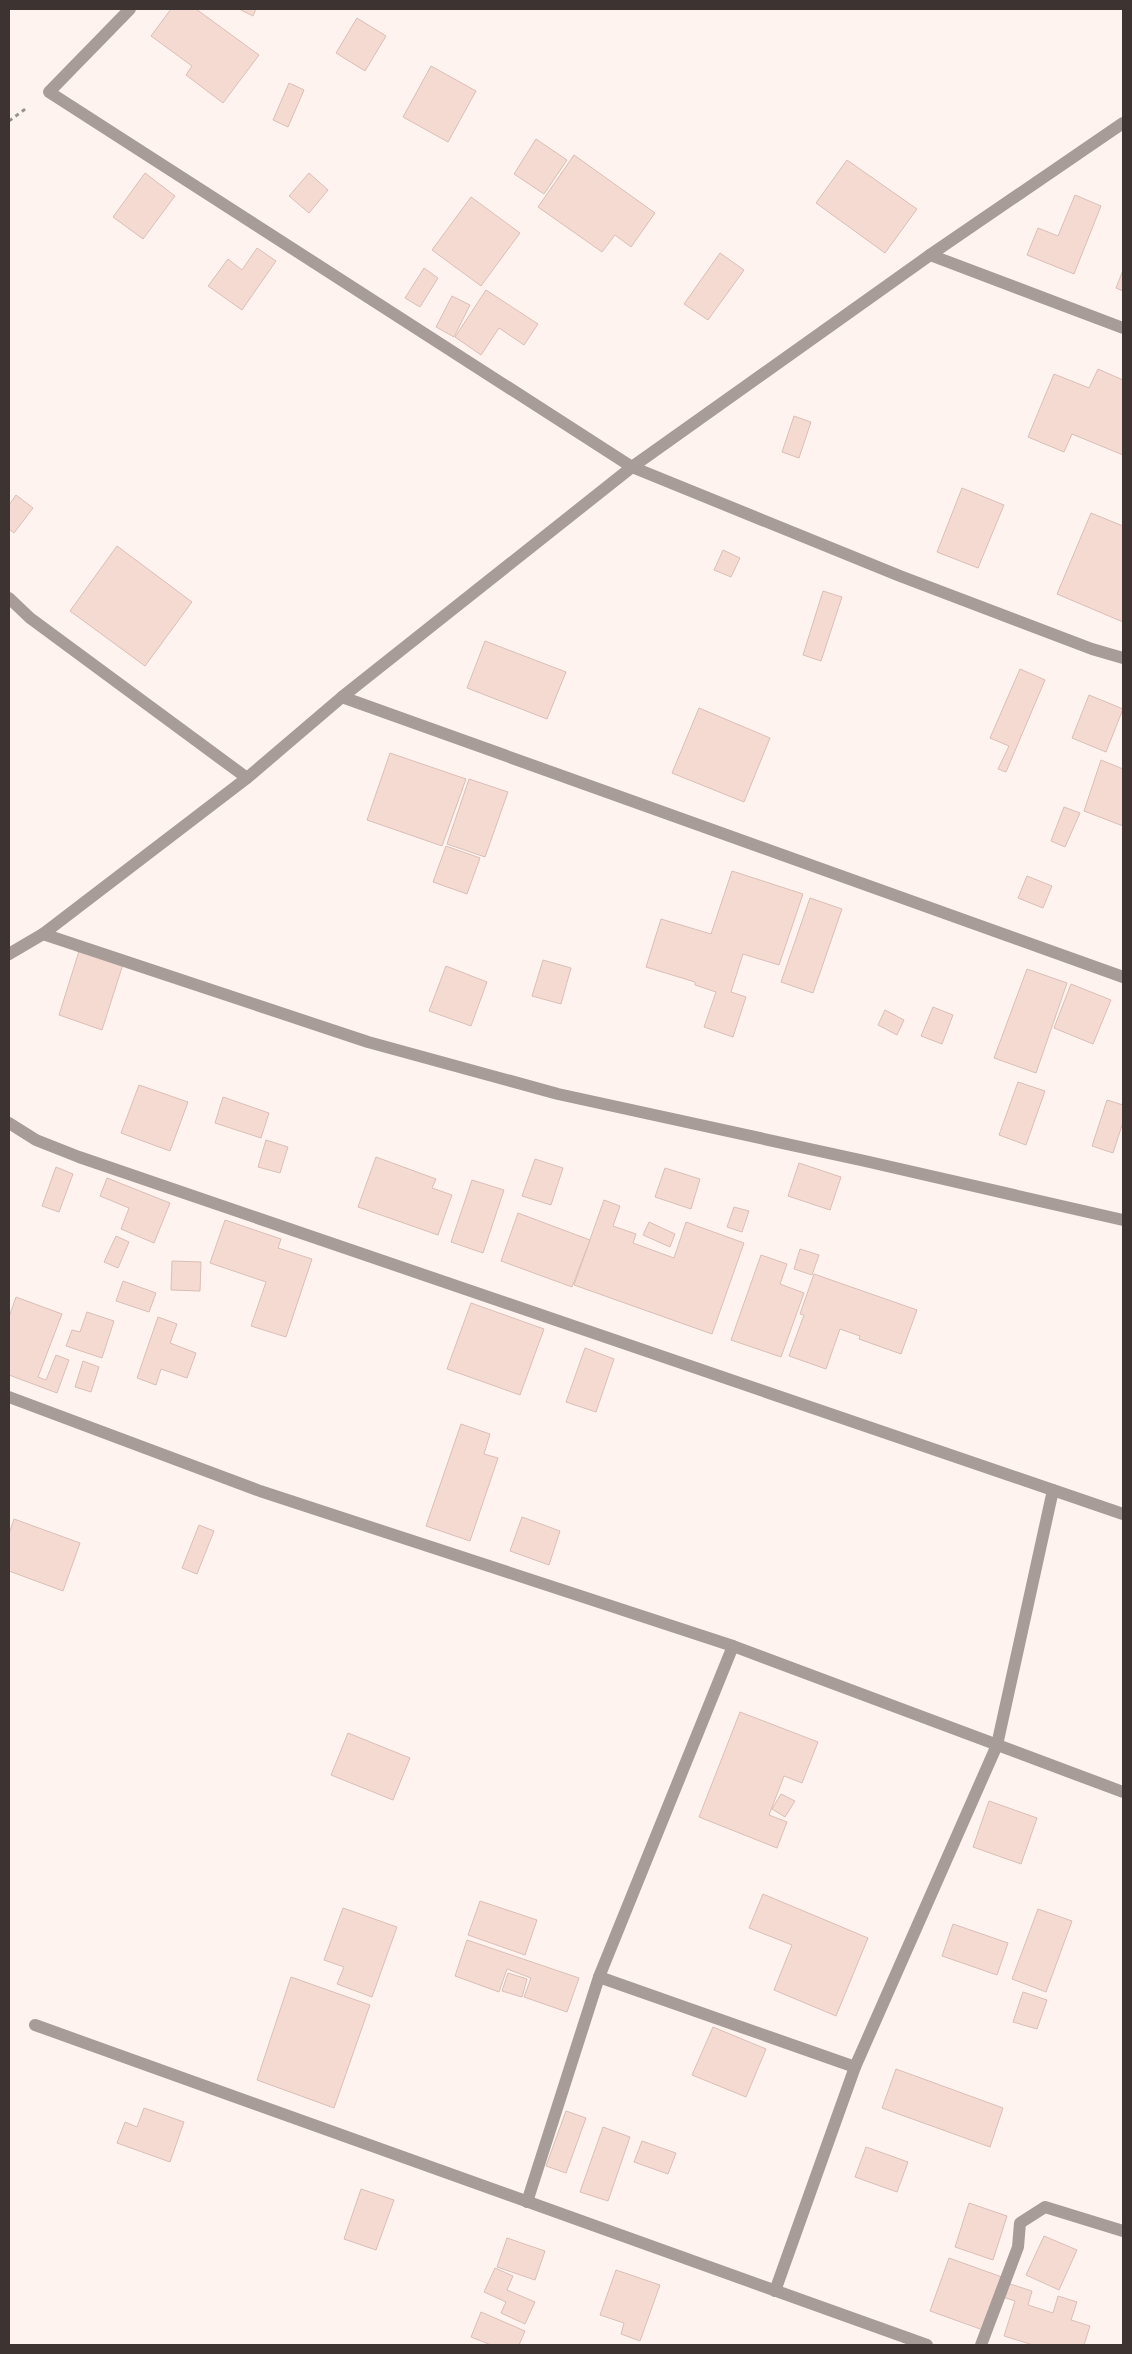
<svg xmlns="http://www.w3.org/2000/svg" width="1132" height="2354" font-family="Commissioner,sans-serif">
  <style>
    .building { fill: #f5dad1; stroke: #dabfb7 }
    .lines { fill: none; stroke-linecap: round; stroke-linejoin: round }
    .path { stroke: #9b918e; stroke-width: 3; stroke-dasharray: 4 4; stroke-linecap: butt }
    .street { stroke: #a79c98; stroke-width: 12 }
  </style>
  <rect width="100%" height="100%" fill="#fef3ef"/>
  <g class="building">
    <polygon points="171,9 196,9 259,55 223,103 186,75 192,66 151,36"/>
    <polygon points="239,9 256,9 253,16"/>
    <polygon points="357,18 386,36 365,71 336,53"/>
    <polygon points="431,66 476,91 448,142 403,117"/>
    <polygon points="289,83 304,90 288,127 273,120"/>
    <polygon points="536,139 567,160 544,194 514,174"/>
    <polygon points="574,155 655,213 631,247 615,235 602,252 538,207"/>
    <polygon points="847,160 917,209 885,253 816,203"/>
    <polygon points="145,173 175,196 143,239 113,217"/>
    <polygon points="309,173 328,190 309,213 289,196"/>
    <polygon points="1075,195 1101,206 1074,274 1027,255 1038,228 1058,236"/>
    <polygon points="471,197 520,233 481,286 432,250"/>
    <polygon points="257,248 276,261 242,310 208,286 228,259 242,270"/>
    <polygon points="720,253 744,270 708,320 684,304"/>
    <polygon points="424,268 438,278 420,307 405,298"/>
    <polygon points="1123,270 1123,291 1116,288"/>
    <polygon points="486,290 538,324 524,345 499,328 481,355 455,337"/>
    <polygon points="452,296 470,305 454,337 436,327"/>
    <polygon points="1098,369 1123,380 1123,455 1072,434 1064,452 1028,437 1054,374 1089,388"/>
    <polygon points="794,416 811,422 799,458 782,452"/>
    <polygon points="962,488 1004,505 978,568 937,552"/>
    <polygon points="16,495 33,508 14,533 9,529 9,505"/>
    <polygon points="1091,513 1123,526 1123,622 1057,594"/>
    <polygon points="117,546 192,602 145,666 70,611"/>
    <polygon points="723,550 740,558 731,577 714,570"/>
    <polygon points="823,591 842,597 821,661 803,655"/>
    <polygon points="485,641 566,672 547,719 467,688"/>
    <polygon points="1020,669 1045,680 1006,772 998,769 1009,746 990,738"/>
    <polygon points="1089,695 1123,709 1106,752 1072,738"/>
    <polygon points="699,708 770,738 744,802 672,773"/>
    <polygon points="390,753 466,779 442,846 367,820"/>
    <polygon points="1101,760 1123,769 1123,826 1084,811"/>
    <polygon points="469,779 508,792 485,857 447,844"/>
    <polygon points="1064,807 1080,813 1065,847 1051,841"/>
    <polygon points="446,846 480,858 467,894 433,882"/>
    <polygon points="732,871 803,894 779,965 743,954 731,992 746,997 733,1037 704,1027 716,992 695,985 695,982 646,967 661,919 711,934"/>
    <polygon points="1027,876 1052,886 1043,908 1018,898"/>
    <polygon points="810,898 842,909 813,993 781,982"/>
    <polygon points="80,948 124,961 102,1030 59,1015"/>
    <polygon points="543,960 571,968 561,1004 532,996"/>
    <polygon points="446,966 487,982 471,1026 429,1011"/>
    <polygon points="1027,969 1067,983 1036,1073 994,1058"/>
    <polygon points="1071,984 1111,1000 1093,1044 1054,1028"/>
    <polygon points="933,1007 953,1015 942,1044 921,1036"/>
    <polygon points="885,1010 904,1020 897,1035 878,1025"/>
    <polygon points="1018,1082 1045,1091 1026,1145 999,1135"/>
    <polygon points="139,1085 188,1102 170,1151 121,1133"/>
    <polygon points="223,1097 269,1113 261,1138 215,1123"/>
    <polygon points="1107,1100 1123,1105 1123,1122 1113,1153 1092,1146"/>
    <polygon points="266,1140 288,1147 280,1173 258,1167"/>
    <polygon points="376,1157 436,1179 432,1188 452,1195 438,1235 358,1207"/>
    <polygon points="535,1159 563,1168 551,1205 522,1196"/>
    <polygon points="799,1163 841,1177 830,1210 788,1196"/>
    <polygon points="56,1167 73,1174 59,1212 42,1206"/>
    <polygon points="665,1168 700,1179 691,1209 655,1197"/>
    <polygon points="107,1178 170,1203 154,1243 121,1229 129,1208 100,1196"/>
    <polygon points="472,1180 504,1190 483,1253 451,1242"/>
    <polygon points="604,1200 620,1206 613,1226 636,1234 633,1243 674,1258 686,1222 744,1243 712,1334 574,1285"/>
    <polygon points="734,1207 749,1211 742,1232 727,1227"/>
    <polygon points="518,1213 590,1240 572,1287 501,1261"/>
    <polygon points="225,1220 281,1239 278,1248 312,1259 286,1337 251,1326 266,1282 210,1263"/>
    <polygon points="649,1222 675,1234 670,1247 643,1235"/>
    <polygon points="116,1236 129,1242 118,1268 104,1262"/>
    <polygon points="800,1249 819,1255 812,1275 794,1269"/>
    <polygon points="761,1255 787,1264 780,1284 804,1293 781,1357 731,1340"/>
    <polygon points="172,1261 201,1262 200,1291 171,1290"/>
    <polygon points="814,1274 917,1310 901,1354 859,1339 860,1336 840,1329 826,1369 789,1356 804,1315 800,1314"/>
    <polygon points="123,1281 156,1293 149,1312 116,1301"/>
    <polygon points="16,1297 62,1314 38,1377 46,1380 56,1355 69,1360 57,1393 9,1375 9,1317"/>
    <polygon points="471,1303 544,1329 520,1395 447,1369"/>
    <polygon points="87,1312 114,1321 102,1358 66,1346 72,1330 80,1332"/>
    <polygon points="158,1317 177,1324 170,1343 196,1353 187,1378 161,1369 156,1385 137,1378"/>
    <polygon points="585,1348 614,1359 596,1412 566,1402"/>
    <polygon points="83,1361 99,1367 91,1392 75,1387"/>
    <polygon points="461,1424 490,1434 484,1454 498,1458 470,1541 426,1526"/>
    <polygon points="522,1517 560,1531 549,1565 510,1551"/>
    <polygon points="14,1519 80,1543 63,1591 9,1571 9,1534"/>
    <polygon points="199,1525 214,1531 197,1574 182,1568"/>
    <polygon points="740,1712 818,1742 802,1783 784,1776 769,1815 787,1822 777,1848 699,1817"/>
    <polygon points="348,1733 410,1758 393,1800 331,1775"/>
    <polygon points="781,1794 795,1801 785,1817 772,1809"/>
    <polygon points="989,1801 1037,1818 1021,1864 973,1847"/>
    <polygon points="763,1894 868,1938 836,2016 774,1990 792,1945 749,1928"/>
    <polygon points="480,1901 537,1920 525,1955 468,1935"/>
    <polygon points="343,1908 397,1927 372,1997 337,1984 344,1967 324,1960"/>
    <polygon points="1038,1909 1072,1921 1046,1992 1012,1979"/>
    <polygon points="953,1924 1008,1943 997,1975 942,1956"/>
    <polygon points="467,1940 579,1978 567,2012 524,1997 531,1978 507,1969 499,1992 455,1976"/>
    <polygon points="508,1973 527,1979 522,1997 502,1991"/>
    <polygon points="291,1977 370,2005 334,2108 257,2080"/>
    <polygon points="1023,1992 1047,2000 1037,2029 1013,2022"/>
    <polygon points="713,2027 766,2049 746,2097 692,2075"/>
    <polygon points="896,2069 1003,2108 990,2147 882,2108"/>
    <polygon points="144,2108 184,2122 170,2162 117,2143 125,2122 137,2127"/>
    <polygon points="566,2111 586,2118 566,2173 546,2166"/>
    <polygon points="603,2127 630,2137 608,2201 580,2192"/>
    <polygon points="642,2141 676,2153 668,2174 634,2162"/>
    <polygon points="866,2147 908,2162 897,2192 855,2177"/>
    <polygon points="361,2189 394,2200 376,2250 344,2239"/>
    <polygon points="969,2203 1007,2216 993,2260 955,2247"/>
    <polygon points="1044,2236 1077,2250 1059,2290 1026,2275"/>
    <polygon points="507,2238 545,2251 535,2280 497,2267"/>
    <polygon points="949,2258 1002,2277 983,2330 930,2311"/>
    <polygon points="495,2268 513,2276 507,2290 535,2302 525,2324 501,2313 506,2302 484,2292"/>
    <polygon points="616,2270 660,2285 640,2341 621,2334 624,2323 600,2315"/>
    <polygon points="1007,2283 1032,2291 1028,2305 1053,2313 1058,2296 1077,2302 1071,2320 1090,2326 1084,2345 1033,2345 1004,2336 1015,2301 1003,2297"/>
    <polygon points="481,2312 525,2331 519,2345 491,2345 471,2337"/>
  </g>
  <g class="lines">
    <polyline class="path" points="9,121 28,107"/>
    <g class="street">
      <polyline points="130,9 49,92 632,467 900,576 1092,649 1123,658"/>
      <polyline points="930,255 1123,328"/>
      <polyline points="9,598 30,618 247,778"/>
      <polyline points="342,697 1123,977"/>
      <polyline points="43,934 368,1042 558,1094 865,1161 1123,1220"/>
      <polyline points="9,954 43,934 247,778 342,697 632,467 930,255 1123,123"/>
      <polyline points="9,1123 36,1140 79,1157 1123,1514"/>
      <polyline points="9,1397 260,1491 733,1646 1123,1792"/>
      <polyline points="599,1977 855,2067"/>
      <polyline points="35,2025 927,2345"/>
      <polyline points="527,2202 599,1977 733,1646"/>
      <polyline points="775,2291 855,2067 997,1745 1053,1490"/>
      <polyline points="981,2345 1018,2247 1020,2223 1045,2207 1123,2231"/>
    </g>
  </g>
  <rect width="1132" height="2354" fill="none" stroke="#3d3330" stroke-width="20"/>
</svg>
